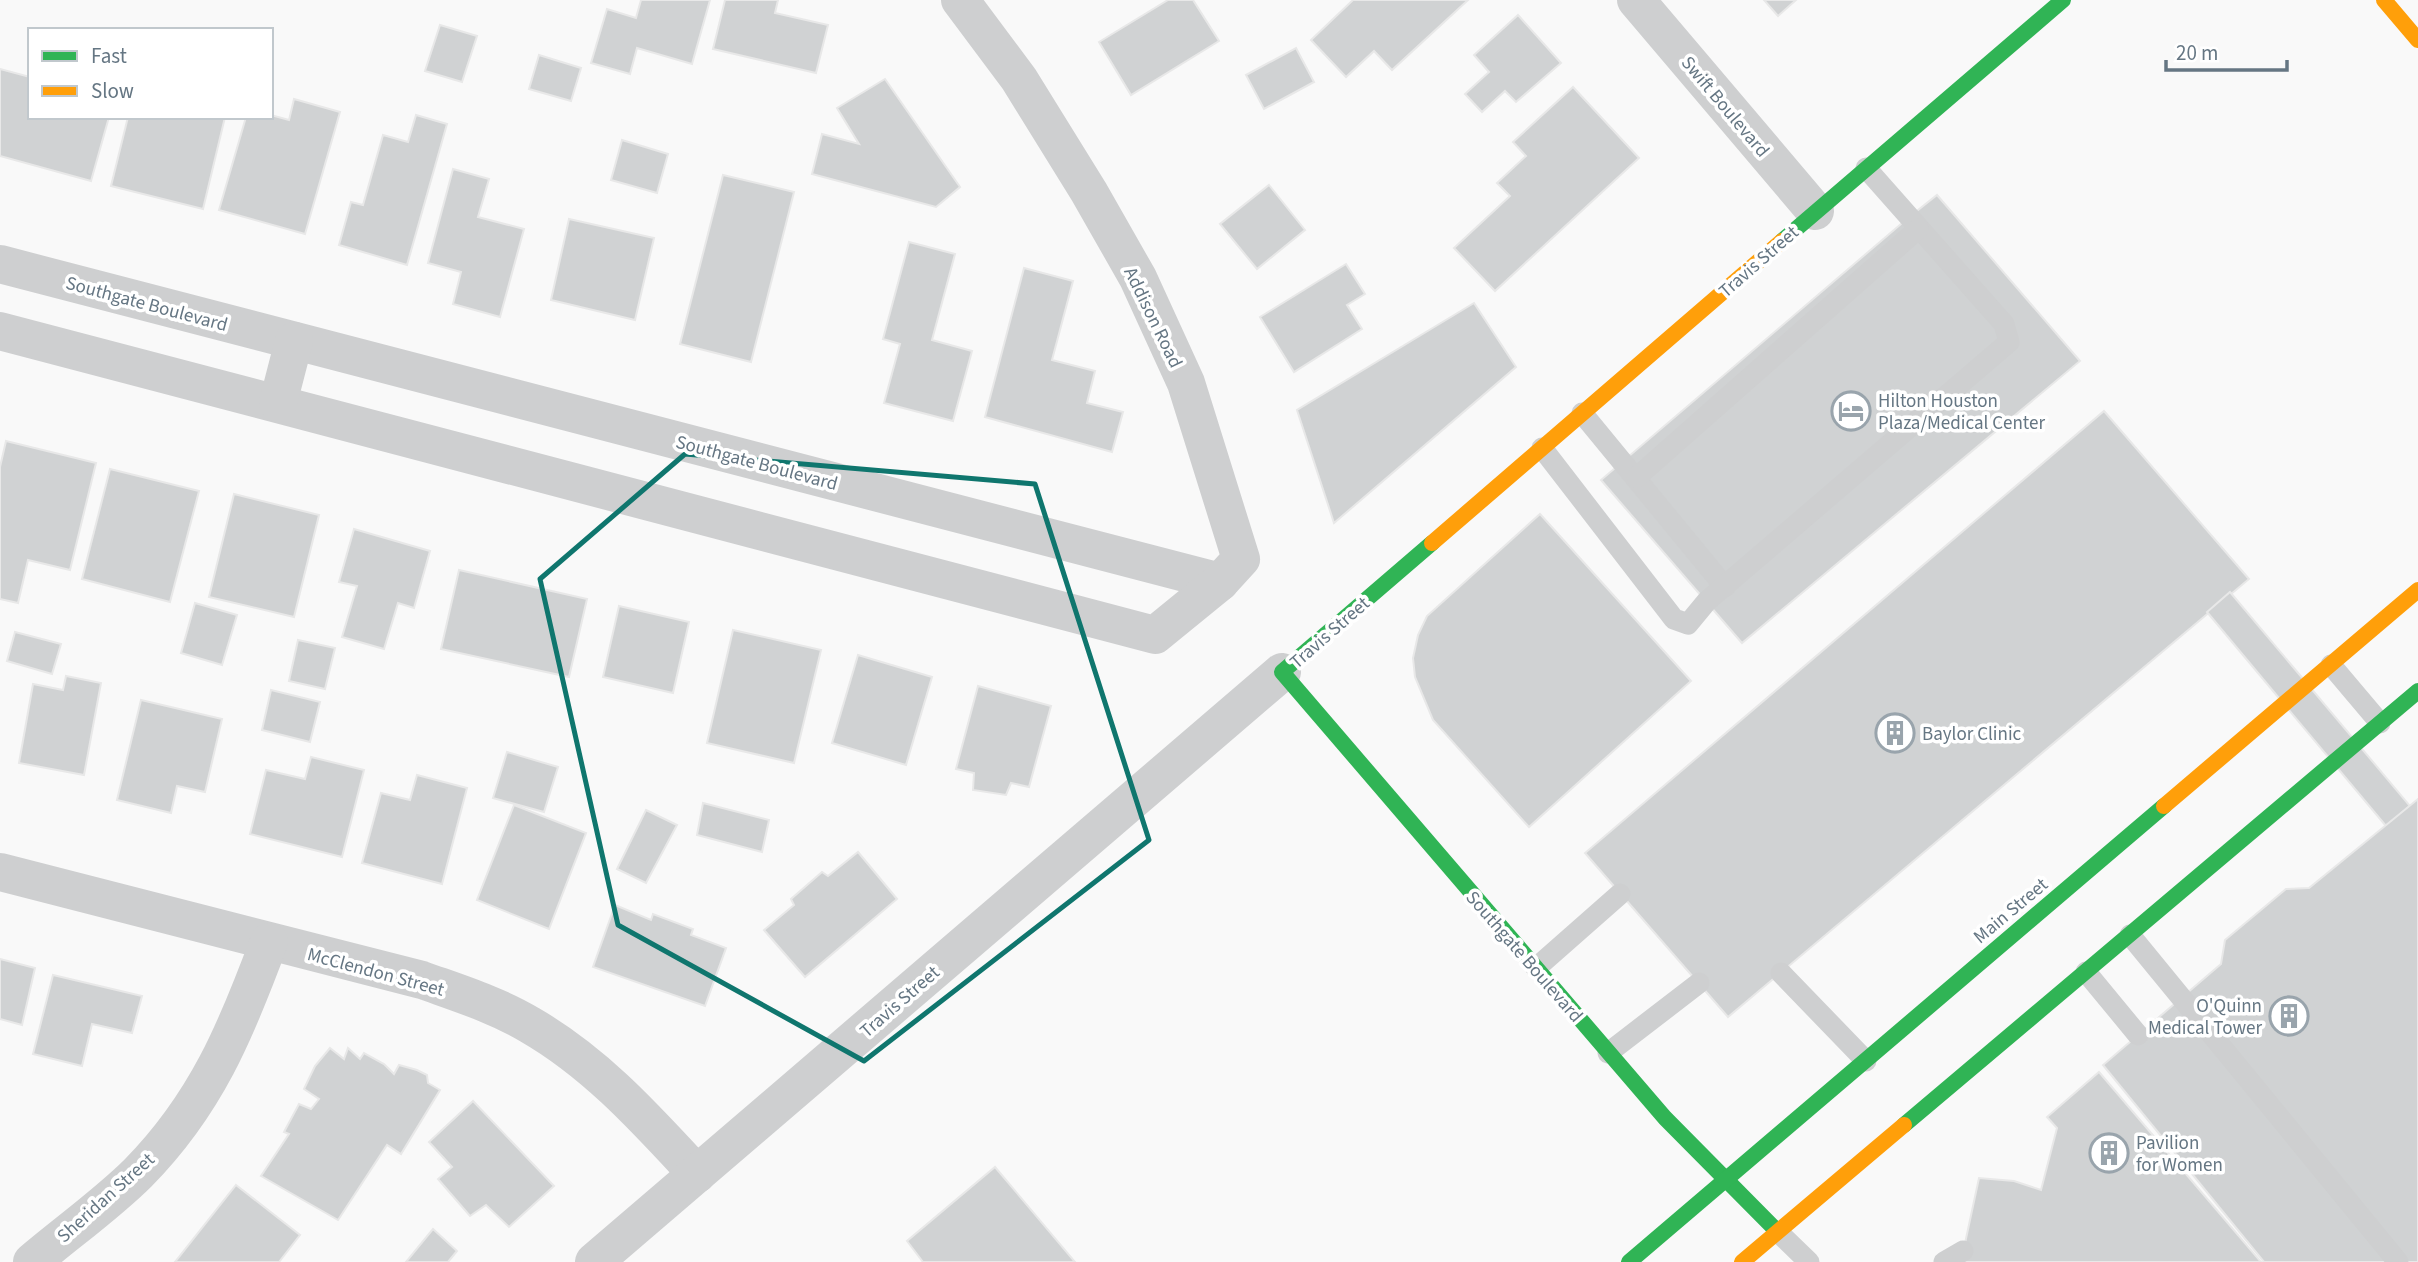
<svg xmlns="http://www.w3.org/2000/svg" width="2418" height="1262" font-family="'Source Sans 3',sans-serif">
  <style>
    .building { fill: #d0d2d3; stroke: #e8e8e8; stroke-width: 2 }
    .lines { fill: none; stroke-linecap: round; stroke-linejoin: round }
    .lane { stroke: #cecfd0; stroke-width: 21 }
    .street { stroke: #cecfd0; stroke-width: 38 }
    .fast { stroke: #30b455; stroke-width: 16 }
    .slow { stroke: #ff9f0a; stroke-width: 16 }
    .marked { fill: none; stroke: #0f766e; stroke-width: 5; stroke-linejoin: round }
    .labels { text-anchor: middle; stroke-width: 7; stroke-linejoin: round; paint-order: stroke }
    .street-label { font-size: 19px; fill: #657683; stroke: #fff }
    .poi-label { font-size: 19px; fill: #657683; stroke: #fff; text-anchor: start }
  </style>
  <rect width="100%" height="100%" fill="#f9f9f9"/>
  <g class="building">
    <polygon points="641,0 710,0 692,64 637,48 630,74 591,63 607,9 636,18"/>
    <polygon points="725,0 778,0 775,13 828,25 816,73 713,49"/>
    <polygon points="1168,0 1193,0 1219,41 1131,95 1099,42"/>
    <polygon points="1353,0 1468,0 1392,70 1374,51 1346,77 1311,40"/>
    <polygon points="1764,0 1796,0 1778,16"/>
    <polygon points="1518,15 1561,63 1516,102 1505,91 1482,112 1465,94 1489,72 1474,55"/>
    <polygon points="440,25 477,36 462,82 425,71"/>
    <polygon points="1296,48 1314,82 1264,109 1246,75"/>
    <polygon points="539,55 581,68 571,101 529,89"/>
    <polygon points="0,69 30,77 30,117 109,117 91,181 0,156"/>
    <polygon points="885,79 960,187 936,207 812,174 822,134 859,144 837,108"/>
    <polygon points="1573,87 1639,158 1495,291 1454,248 1510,196 1497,183 1526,156 1513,142"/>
    <polygon points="294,99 340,112 305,234 219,210 246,117 271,117 271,115 289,120"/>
    <polygon points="416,115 447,124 407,265 339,245 351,202 363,205 383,135 408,142"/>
    <polygon points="128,117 225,117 203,209 111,186"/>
    <polygon points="622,140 668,154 657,193 611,180"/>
    <polygon points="453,169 489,179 478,217 524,229 500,317 453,304 461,272 428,263"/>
    <polygon points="723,175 794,192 751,362 680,344"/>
    <polygon points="1269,185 1305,230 1257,269 1220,224"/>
    <polygon points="1937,195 2080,361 1742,643 1601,480 1908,218"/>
    <polygon points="569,219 654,238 635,320 551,300"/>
    <polygon points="909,242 955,254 932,340 972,351 953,421 884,403 900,344 883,339"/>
    <polygon points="1346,264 1365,294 1347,305 1362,329 1294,372 1260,317"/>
    <polygon points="1024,268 1073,281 1052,360 1095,371 1087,403 1123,412 1112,452 985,417"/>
    <polygon points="1474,303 1516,367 1334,523 1297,410"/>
    <polygon points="2104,411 2249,579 1728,1017 1585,853"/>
    <polygon points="6,441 96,463 70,570 28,560 18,603 0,599 0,467"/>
    <polygon points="110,469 199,491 170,602 82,579"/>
    <polygon points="234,494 319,515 294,617 209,597"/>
    <polygon points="1540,514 1691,681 1529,827 1433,720 1415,677 1413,658 1418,635 1427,616"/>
    <polygon points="354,529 430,551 414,608 398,603 384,649 342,637 357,586 339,582"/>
    <polygon points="459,570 587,599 569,677 441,649"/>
    <polygon points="2230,592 2410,806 2386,826 2207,612"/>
    <polygon points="195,603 237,615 222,665 181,653"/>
    <polygon points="619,606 689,622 673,693 603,677"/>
    <polygon points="733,630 821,650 794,763 707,743"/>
    <polygon points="15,632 61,644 52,674 7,661"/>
    <polygon points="298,640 335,648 325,689 289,681"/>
    <polygon points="858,655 932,677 906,765 832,743"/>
    <polygon points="66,676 101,683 84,775 19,763 33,684 63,690"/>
    <polygon points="978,686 1051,706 1029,787 1011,783 1006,795 973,790 974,773 956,769"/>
    <polygon points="271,690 320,702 310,742 262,730"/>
    <polygon points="141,700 222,719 205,792 177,786 171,813 117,800"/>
    <polygon points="507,752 558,767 544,812 493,798"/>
    <polygon points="311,757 364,770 342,857 250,834 266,770 305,779"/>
    <polygon points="417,775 467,788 442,884 362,863 381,793 410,800"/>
    <polygon points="2418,799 2418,1262 2264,1262 2103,1065 2221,964 2225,940 2286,889 2309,888"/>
    <polygon points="703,803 769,820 762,852 697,835"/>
    <polygon points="514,805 586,833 549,929 477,900"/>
    <polygon points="646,810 677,825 646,883 617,869"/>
    <polygon points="858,852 897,899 805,977 764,930 794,905 791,899 822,872 828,876"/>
    <polygon points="615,905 651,920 653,914 693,929 691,935 726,948 705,1006 593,967"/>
    <polygon points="0,959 35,968 22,1025 0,1019"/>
    <polygon points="53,975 142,996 132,1033 92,1024 82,1066 33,1054"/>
    <polygon points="330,1048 344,1059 348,1048 360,1059 364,1053 384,1064 394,1074 399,1065 417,1070 427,1075 428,1083 440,1090 401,1154 387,1145 338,1220 261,1176 289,1134 284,1132 299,1104 311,1109 319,1099 304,1089 315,1066"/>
    <polygon points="2099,1072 2261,1262 1961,1262 1979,1178 2014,1181 2041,1190 2057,1128 2047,1117"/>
    <polygon points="473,1101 554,1186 509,1227 486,1205 470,1216 438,1179 452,1167 429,1142"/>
    <polygon points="995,1167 1075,1262 923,1262 907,1241"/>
    <polygon points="236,1185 300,1235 279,1262 175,1262"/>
    <polygon points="433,1229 457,1251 448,1262 406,1262"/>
  </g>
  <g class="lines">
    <g class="lane">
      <polyline points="1582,413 1725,587"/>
      <polyline points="1542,448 1674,619 1688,624 1707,601 2009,342 2004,324 1866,168"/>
      <polyline points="1637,477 1918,229"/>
      <polyline points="2331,665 2380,723"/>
      <polyline points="2130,935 2398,1262"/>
      <polyline points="1536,968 1620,894"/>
      <polyline points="2086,972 2138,1035"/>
      <polyline points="1781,973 1866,1061"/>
      <polyline points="1608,1053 1699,983"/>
      <polyline points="1777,1231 1809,1262"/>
      <polyline points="1944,1262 1963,1251"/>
    </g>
    <g class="street">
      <polyline points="1636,0 1815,211"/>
      <polyline points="0,264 1220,582"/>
      <polyline points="0,331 1155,635 1220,582 1241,559 1186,383 1138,278 1089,192 1019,79 960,0"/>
      <polyline points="278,403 294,341"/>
      <path d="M0,872L422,980C458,993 497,1005 530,1025C596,1063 646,1119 697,1174"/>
      <path d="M32,1262C66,1233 107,1204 138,1173C206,1104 236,1031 269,942"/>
      <polyline points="594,1262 1282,672"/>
    </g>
    <g class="fast">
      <polyline points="1782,241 2063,0"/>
      <polyline points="1432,543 1282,672 1665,1118 1777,1231"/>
      <polyline points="1904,1125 2418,691"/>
      <polyline points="1629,1262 2164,806"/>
    </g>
    <g class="slow">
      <polyline points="2384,0 2418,40"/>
      <polyline points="1432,543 1782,241"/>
      <polyline points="2164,806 2418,590"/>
      <polyline points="1742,1262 1904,1125"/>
    </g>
  </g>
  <path class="marked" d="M685,454L1035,484L1149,840L864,1061L618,925L540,579Z"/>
  <defs>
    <g id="hotel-ring" transform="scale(2.0125)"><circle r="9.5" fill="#fff" stroke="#99a4ac" stroke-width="1.5"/><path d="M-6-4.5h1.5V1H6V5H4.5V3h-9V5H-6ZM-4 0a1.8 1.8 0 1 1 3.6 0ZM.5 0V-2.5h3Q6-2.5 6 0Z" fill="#99a4ac"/></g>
    <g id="building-ring" transform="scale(2.0125)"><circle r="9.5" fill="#fff" stroke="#99a4ac" stroke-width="1.5"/><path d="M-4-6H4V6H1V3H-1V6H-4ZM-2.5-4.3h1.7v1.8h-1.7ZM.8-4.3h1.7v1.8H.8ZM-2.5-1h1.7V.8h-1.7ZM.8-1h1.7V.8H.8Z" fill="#99a4ac"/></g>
  </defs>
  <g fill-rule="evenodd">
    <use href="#hotel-ring" x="1851" y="411"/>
    <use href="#building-ring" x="1895" y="733"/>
    <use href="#building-ring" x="2289" y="1016"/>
    <use href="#building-ring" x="2109" y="1153"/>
  </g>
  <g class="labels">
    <g class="street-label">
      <text transform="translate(1726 106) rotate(50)" y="7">Swift Boulevard</text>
      <text transform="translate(1758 261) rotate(-41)" y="7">Travis Street</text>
      <text transform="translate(147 303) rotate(15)" y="7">Southgate Boulevard</text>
      <text transform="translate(1154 317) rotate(64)" y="7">Addison Road</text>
      <text transform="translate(757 462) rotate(15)" y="7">Southgate Boulevard</text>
      <text transform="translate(1329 632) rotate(-41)" y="7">Travis Street</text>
      <text transform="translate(2010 910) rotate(-40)" y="7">Main Street</text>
      <text transform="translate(1525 956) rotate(49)" y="7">Southgate Boulevard</text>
      <text transform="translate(376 971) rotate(15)" y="7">McClendon Street</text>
      <text transform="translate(899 1001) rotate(-41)" y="7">Travis Street</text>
      <text transform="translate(105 1197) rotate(-42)" y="7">Sheridan Street</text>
    </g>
    <g class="poi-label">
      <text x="1878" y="407">Hilton Houston<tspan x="1878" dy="22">Plaza/Medical Center</tspan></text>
      <text x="1922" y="740">Baylor Clinic</text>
      <text x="2262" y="1012" text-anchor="end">O'Quinn<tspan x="2262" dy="22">Medical Tower</tspan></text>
      <text x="2136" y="1149">Pavilion<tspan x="2136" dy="22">for Women</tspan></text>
    </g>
  </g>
  <rect x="28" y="28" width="245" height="91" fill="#ffffff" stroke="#c1c8cd" stroke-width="2"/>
  <rect x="42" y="51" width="35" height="10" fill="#30b455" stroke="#c1c8cd" stroke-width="2"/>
  <text x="91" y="63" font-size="21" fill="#657683">Fast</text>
  <rect x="42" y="86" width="35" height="10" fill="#ff9f0a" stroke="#c1c8cd" stroke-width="2"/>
  <text x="91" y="98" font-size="21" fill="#657683">Slow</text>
  <path d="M2166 60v10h121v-10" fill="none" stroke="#657683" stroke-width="3.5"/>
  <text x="2176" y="60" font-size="21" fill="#657683" stroke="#ffffff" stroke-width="5" paint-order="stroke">20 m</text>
</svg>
